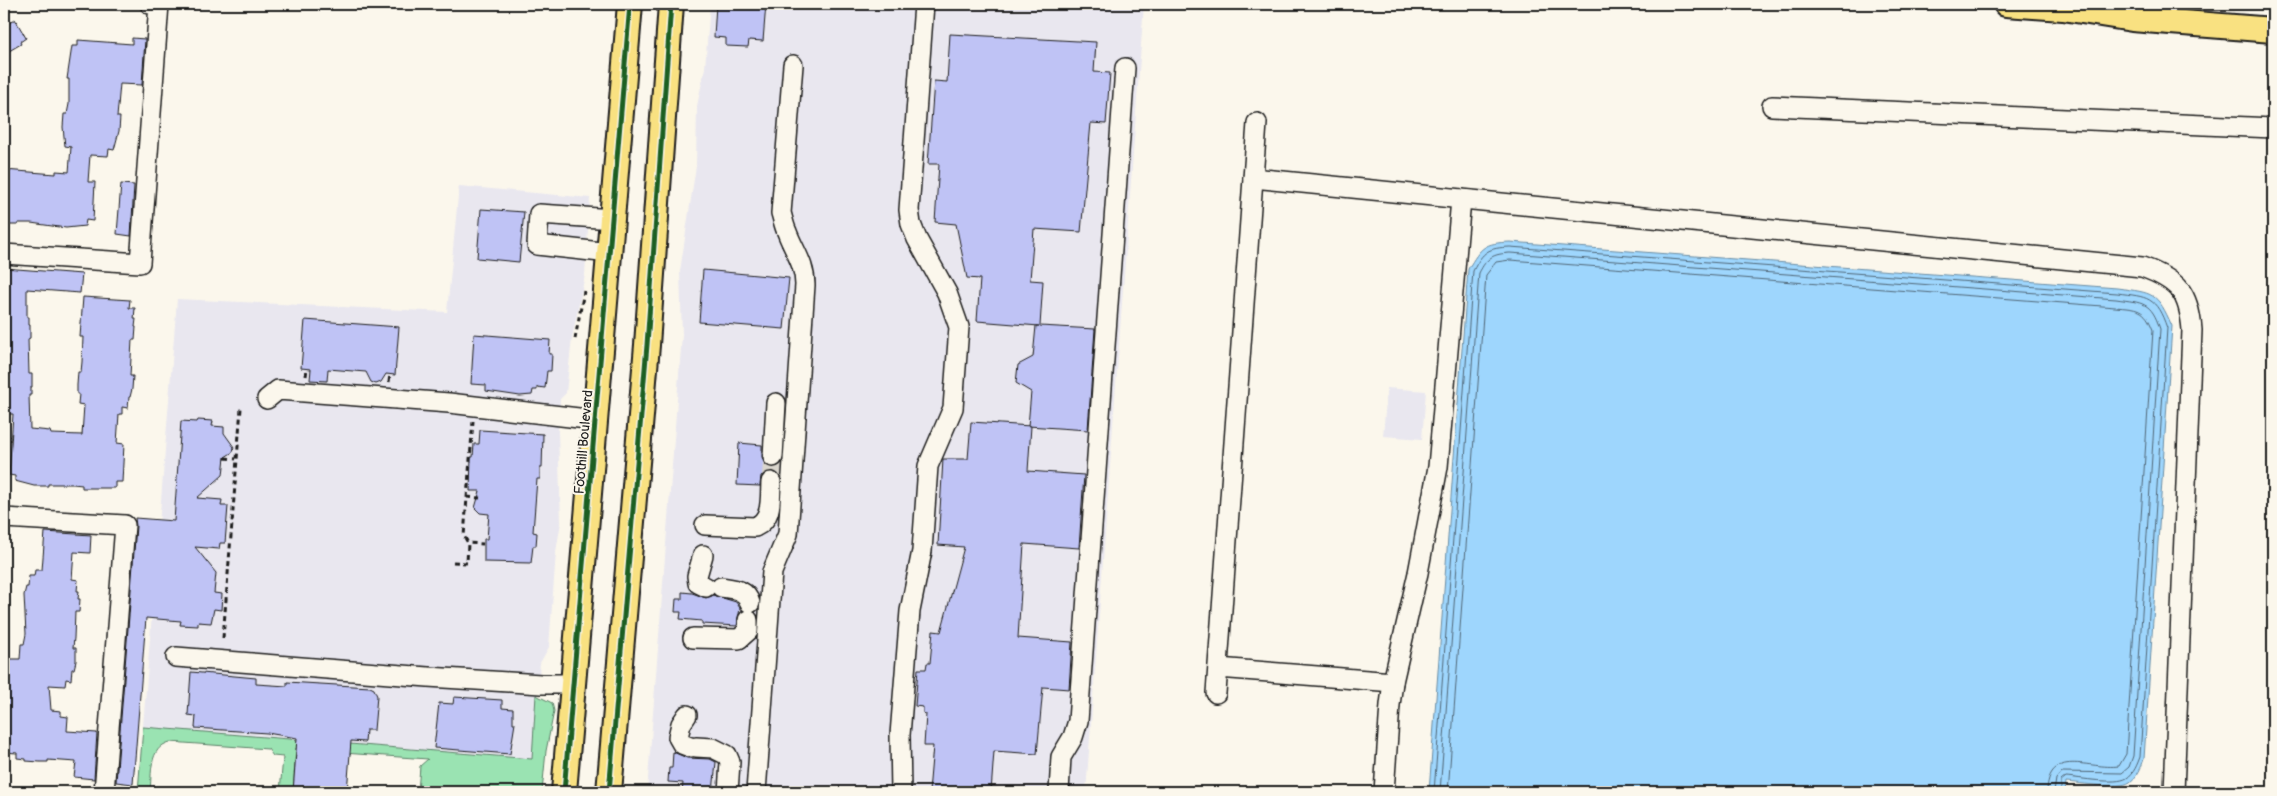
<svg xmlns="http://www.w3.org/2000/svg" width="2277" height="796" font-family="Pangolin,sans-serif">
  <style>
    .built { fill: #e9e7ef }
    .green { fill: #9ae3b2; stroke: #5b8067 }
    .water { fill: #9ed6fd; stroke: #6a8ca3 }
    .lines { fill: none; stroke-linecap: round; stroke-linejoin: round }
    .shore { stroke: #506676; stroke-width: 1 }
    .building { fill: #bfc3f5; stroke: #1c1c1c }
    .minor-tunnel { stroke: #dad6cd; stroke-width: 19; stroke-dasharray: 19 9; stroke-linecap: butt }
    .minor-casing { stroke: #1c1c1c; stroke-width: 22 }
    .major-casing { stroke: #1c1c1c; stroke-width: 28 }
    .path { stroke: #1c1c1c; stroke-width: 3; stroke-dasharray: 5 4; stroke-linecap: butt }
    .minor { stroke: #fbf7ec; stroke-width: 19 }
    .major { stroke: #f9e181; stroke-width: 24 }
    .cycleway-casing { stroke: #fbf7ec; stroke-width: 8 }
    .cycleway { stroke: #1b5e20; stroke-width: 5 }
    .labels { text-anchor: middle; stroke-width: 4; stroke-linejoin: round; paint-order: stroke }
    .street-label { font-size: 14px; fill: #1c1c1c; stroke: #fbf7ec }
  </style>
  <rect width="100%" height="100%" fill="#fbf7ec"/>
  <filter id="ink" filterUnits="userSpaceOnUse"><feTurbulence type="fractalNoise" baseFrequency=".02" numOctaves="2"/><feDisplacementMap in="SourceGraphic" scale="10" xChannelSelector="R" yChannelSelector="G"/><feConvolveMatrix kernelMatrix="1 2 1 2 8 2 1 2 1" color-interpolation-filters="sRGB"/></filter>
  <g filter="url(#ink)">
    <g class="built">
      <polygon points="710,4 1144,4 1086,792 647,792 682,335 680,271 696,166 697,106 705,68"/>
      <polygon points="459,186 590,198 585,275 572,338 566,393 560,399 558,432 561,522 556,552 549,647 540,663 532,759 143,727 177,299 447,312"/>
      <polygon points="1387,388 1426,391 1422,439 1383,436"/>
    </g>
    <path class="green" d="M536,695L552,703L554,711L546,751L542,792H418L420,766L428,759L329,752L325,792H312L315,749L296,748L293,792H280L283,757L273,756L268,749L170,742C148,748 152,774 150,792H138L143,727L532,759Z"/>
    <path class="water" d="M1510,242L2117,288C2154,293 2157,292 2172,326L2144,759C2141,768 2138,776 2130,782C2119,790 2081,783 2066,782L2065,792H1429L1468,269C1481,247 1484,243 1510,242Z"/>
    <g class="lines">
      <g class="shore">
        <path d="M1434,792L1473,271C1483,251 1488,248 1510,247L2117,293C2148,297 2156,296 2167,328L2140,757C2137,765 2134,773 2127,778C2116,785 2080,778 2066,777L2061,781V792"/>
        <path d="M1440,792L1479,273C1487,257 1493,254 1510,253L2116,299C2143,303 2151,301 2160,329L2133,756L2129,767L2122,773L2062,772L2056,779L2054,792"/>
        <path d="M1448,792L1486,275L1496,262L1510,260L2115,307C2137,309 2145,308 2153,330L2126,754L2119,766C2089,770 2048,746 2047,792"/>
      </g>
    </g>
    <g class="building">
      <polygon points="716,4 766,4 763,41 749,40 748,47 726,46 726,38 714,37"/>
      <polygon points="15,19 26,38 20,42 21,44 4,54 4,27"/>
      <polygon points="950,34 1096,42 1094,72 1110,73 1106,124 1091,123 1081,232 1034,229 1030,280 1043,281 1040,326 1095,329 1088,430 1028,426 1031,392 1016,383 1018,365 1033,357 1036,326 1039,326 977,321 980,279 967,278 956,224 935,222 939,164 928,164 934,81 947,82"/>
      <polygon points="132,38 145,39 142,85 120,84 117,117 120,117 119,131 114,150 109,149 108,156 90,155 88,182 95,182 93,221 86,220 85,226 66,228 31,223 18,223 18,225 4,225 4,170 56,174 56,171 69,172 71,147 65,146 63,127 64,114 67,114 69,104 69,79 67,79 72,46 78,46 78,40 132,44"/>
      <polygon points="121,184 134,185 131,236 117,234"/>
      <polygon points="481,209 524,212 519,262 477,258"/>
      <polygon points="4,268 82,274 80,293 27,289 27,317 29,317 29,325 30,325 30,338 28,339 29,374 32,374 32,387 31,387 31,395 29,395 30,429 50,431 51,434 82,435 84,405 78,404 79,394 77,394 77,385 78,372 81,372 82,362 83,337 80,337 83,297 130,300 129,308 135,308 134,319 136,319 135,327 136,327 135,340 132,340 130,376 133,376 132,389 130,397 129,397 128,408 122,407 122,414 119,414 117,443 124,444 122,482 115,482 115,488 82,488 82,485 73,484 48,484 48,486 34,486 15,481 15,476 9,475 13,414 4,414"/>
      <polygon points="703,270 789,278 784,329 699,322"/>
      <polygon points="305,320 399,327 395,375 386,374 381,382 376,384 371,382 366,372 328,369 327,381 310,380 311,369 301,368"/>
      <polygon points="474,334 550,340 549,354 552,354 551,371 547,371 545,388 537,387 537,390 533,390 532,395 520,396 486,391 486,385 471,384"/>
      <polygon points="198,420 213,421 212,426 224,427 224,433 234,447 233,452 225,457 223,475 197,498 222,500 221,506 228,506 225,543 220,543 219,549 195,547 216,573 214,593 222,594 221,610 214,609 211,623 198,622 198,626 180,625 181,621 146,618 133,784 116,782 136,526 135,518 174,521 181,421 197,422"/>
      <polygon points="971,422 1031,426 1028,471 1084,475 1079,548 1024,544 1018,638 1072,642 1069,689 1043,687 1037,754 994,751 991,792 929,792 933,746 924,746 926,714 923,713 923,707 915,706 918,669 926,669 927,663 930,663 933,631 941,632 964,547 938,545 943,459 968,459"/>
      <polygon points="480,430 543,434 542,468 540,468 540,479 537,479 533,532 537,533 536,546 533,546 531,563 484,562 484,539 487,539 489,514 480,513 475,508 480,491 470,491 471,457 473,457 474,444 479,444"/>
      <polygon points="739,443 762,445 762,457 766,466 766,472 761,476 760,486 737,485"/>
      <polygon points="45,532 91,535 90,553 74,552 72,579 78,580 77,591 79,591 78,599 80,599 79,612 75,612 74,638 73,648 76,648 76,661 74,669 72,669 71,680 66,679 65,686 49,685 51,710 61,711 61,716 68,717 67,731 97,733 94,779 74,777 76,762 48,760 48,762 40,762 26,761 26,759 17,758 17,753 4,752 4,659 20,659 21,644 24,644 26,634 24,595 26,587 28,587 29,576 34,576 35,570 42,570"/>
      <polygon points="682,592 692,593 706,598 713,595 736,602 740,608 737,626 702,624 702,621 680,619 681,612 675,612 676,599 682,599"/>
      <polygon points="191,672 256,678 256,684 287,686 287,682 370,687 374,689 377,696 374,730 366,730 365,742 351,741 347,792 293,792 297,738 267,733 195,728 196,716 188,715"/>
      <polygon points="454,697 502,700 502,708 513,709 513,723 515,723 510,754 434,748 439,703 453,704"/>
      <polygon points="673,752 687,758 710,759 716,762 713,792 682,792 683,783 668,782 669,768 672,768"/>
    </g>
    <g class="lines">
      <polyline class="minor-tunnel" points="771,482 773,457"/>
      <g class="minor-casing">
        <g id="minor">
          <polyline points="1772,106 2273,128"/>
          <path d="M1253,178L2142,267C2178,280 2189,292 2192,330L2174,792"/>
          <polyline points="610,253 537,245 539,214 613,219"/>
          <polyline points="4,254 140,263 159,4 150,4"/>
          <polyline points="267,399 278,390 449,403 596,420"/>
          <polyline points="773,457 776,403"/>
          <polyline points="4,518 125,525 104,792"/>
          <path d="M705,525L755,527C773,519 770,499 771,482"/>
          <polyline points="703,555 697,576 698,583 706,587"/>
          <path d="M721,587C734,589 746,589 750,603"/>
          <polyline points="693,638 739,639 748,631 748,620"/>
          <polyline points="176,657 428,677 541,684 572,684"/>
          <polyline points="1218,668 1393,682"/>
          <polyline points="1216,693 1257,123"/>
          <polyline points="687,715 681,724 678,737 682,744 690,747"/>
          <polyline points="696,747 713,748 727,755 730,762 728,792"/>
          <path d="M756,792L772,572L788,534L805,285C805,264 794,251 787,232C784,226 783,219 781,213L793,65"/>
          <polyline points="901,792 900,735 910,611 922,551 928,466 953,408 959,327 947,293 917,239 911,224 909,210 924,4"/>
          <polyline points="1059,792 1061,757 1073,737 1078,721 1125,68"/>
          <polyline points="1384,792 1390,705 1393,682 1418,573 1438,467 1461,199"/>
        </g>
      </g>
      <g class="major-casing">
        <g id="major">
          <polyline points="2006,4 2063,8 2132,19 2273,30"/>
          <polyline points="564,792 630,4"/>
          <polyline points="609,792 647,345 671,4"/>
        </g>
      </g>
      <g class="path">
        <polyline points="575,339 584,291"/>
        <polyline points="306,376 307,368"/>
        <polyline points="389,382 390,374"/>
        <polyline points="473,421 464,536 468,543 483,544"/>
        <polyline points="225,458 236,459"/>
        <polyline points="467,497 480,498"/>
        <polyline points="453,562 467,563 468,543"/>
        <polyline points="223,638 241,408"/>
      </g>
      <use href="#minor" class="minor"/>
      <use href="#major" class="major"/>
      <g class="cycleway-casing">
        <g id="cycleway">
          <polyline points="564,792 630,4"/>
          <polyline points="609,792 647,345 671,4"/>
        </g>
      </g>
      <use href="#cycleway" class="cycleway"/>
    </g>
  </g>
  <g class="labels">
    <g class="street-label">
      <text transform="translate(583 442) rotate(-85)" y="5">Foothill Boulevard</text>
    </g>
  </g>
  <rect width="2277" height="796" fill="none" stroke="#fbf7ec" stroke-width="20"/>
  <rect x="10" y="10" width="2257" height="776" fill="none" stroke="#1c1c1c" stroke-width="2" filter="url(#ink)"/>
</svg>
